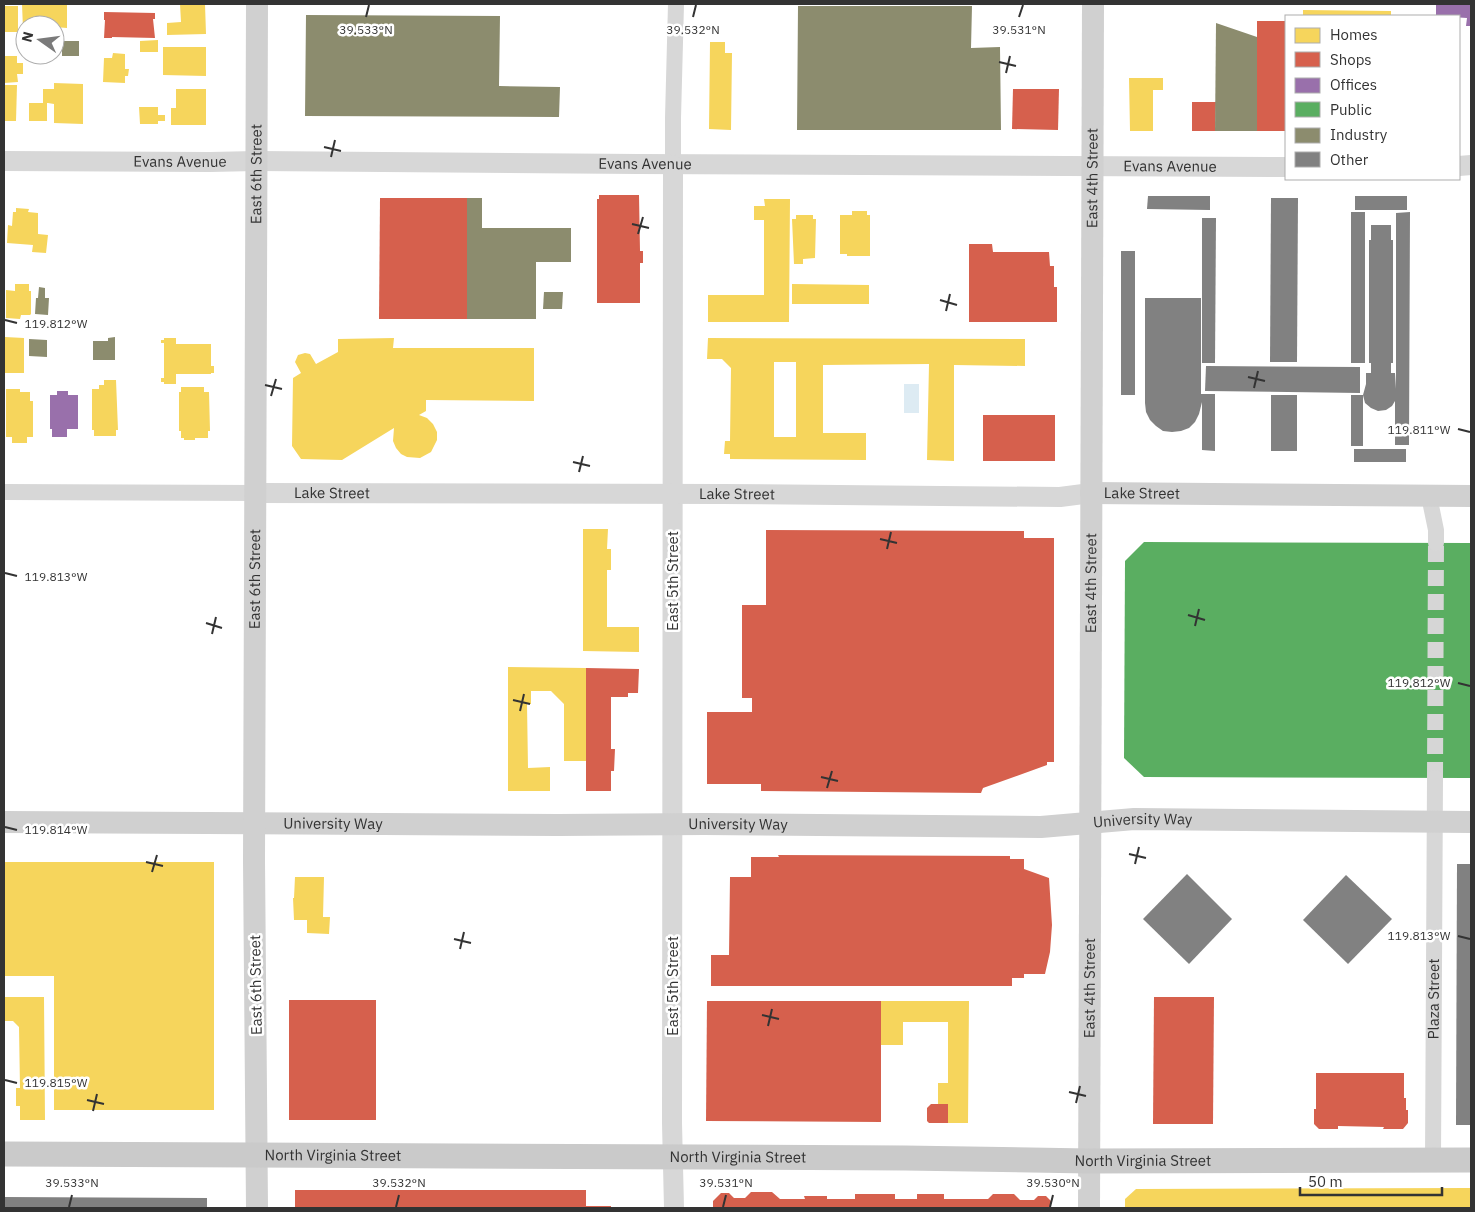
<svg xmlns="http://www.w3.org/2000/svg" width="1475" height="1212" font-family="'IBM Plex Sans',sans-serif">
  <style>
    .water { fill: #ddebf3 }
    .homes { fill: #f6d55c; fill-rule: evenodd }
    .shops { fill: #d6604d }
    .offices { fill: #9970ab }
    .public { fill: #5aae61 }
    .industry { fill: #8c8c6e }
    .building { fill: #818181 }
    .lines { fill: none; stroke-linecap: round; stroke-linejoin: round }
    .minor-tunnel { stroke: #d6d6d6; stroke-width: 16; stroke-dasharray: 16 8; stroke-linecap: butt }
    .minor { stroke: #d7d7d7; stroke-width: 16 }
    .tertiary { stroke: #d7d7d7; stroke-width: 20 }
    .secondary { stroke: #d0d0d0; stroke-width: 22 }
    .primary { stroke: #cacaca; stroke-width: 25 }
    .ticks { fill: none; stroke: #333; stroke-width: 2 }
    .labels { text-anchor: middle; stroke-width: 5; stroke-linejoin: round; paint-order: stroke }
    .street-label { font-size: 15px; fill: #333; stroke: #fff }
    .ticks-label { font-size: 12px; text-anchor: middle; fill: #333; stroke: #fff; stroke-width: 5; stroke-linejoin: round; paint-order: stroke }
  </style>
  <rect width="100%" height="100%" fill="#fff"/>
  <rect class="water" x="904" y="384" width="15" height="29"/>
  <g class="homes">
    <polygon points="22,4 67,4 67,28 55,27 55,25 25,25 25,29 23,29"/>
    <polygon points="180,4 205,4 206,34 167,35 167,23 181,22"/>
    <rect x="4" y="6" width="14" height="26"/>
    <polygon points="1303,10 1391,11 1391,16 1327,15 1327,16 1303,16"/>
    <polygon points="158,40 158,52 140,52 140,41"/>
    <polygon points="710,42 725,42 725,53 732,53 731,130 709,129"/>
    <polygon points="163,47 206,47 206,76 163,75"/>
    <polygon points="113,53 125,54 125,69 129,69 128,76 125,76 125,83 103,82 104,58 112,58"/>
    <polygon points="4,56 17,56 17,63 23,63 23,74 17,74 18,82 4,83"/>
    <polygon points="1129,78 1163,78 1163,90 1153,90 1153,131 1130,131"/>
    <polygon points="54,83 83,84 83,124 54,123 54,104 48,103 47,103 47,121 29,121 29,103 43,103 43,89 54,89"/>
    <polygon points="4,85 17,85 16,121 4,121"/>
    <polygon points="176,89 206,89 206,125 171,125 171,108 176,108"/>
    <polygon points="139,107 158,107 158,115 165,115 165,121 158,121 158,124 140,124"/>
    <polygon points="764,199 790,199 789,322 708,322 708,295 764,295 764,220 754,220 754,206 765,206"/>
    <polygon points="16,208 29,209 28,212 38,213 38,234 48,235 46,253 32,252 33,245 7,243 8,225 12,226 13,212 16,212"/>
    <polygon points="852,211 867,211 867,215 870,215 870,256 847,256 847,254 840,254 840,215 852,215"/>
    <polygon points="796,215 813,215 813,219 816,219 815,258 803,259 803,264 794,264 792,219 796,219"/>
    <polygon points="15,284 29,284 29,291 31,291 31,314 30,315 21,315 20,319 6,318 6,290 15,291"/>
    <polygon points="792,284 869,285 869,304 792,304"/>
    <polygon points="5,337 24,338 24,373 5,373"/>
    <polygon points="164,338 176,338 176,344 211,344 211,366 214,366 214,373 211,373 211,374 176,374 176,384 164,384 164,382 161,382 161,378 164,378 164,343 161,343 161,340 164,340"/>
    <polygon points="394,338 393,348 534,348 534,401 426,400 426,411 419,415 427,418 433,424 437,432 437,440 431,452 420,458 407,457 401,454 396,448 393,441 394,428 342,460 301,459 292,446 293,378 301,373 295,362 298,355 305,353 310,354 316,364 338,352 338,339"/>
    <path d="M708,338L1025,339V366L954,365V461L927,460L929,364L823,365V433H866V460L730,459V454H724L725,441H730L731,368L722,359H707ZM774,362H796V437H774Z"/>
    <polygon points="104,380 116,380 118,430 116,430 116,436 94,436 94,430 92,430 92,389 99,389 99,385 104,385"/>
    <polygon points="181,387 204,387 204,392 209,392 210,431 208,431 208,438 195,438 195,440 184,440 184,438 181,438 181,431 179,431 179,392 181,392"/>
    <polygon points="6,389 20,389 20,392 30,392 30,401 33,401 33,437 27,437 27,443 12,443 12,437 6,437"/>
    <polygon points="583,529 608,529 607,549 611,549 611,570 607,570 607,627 639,627 639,652 583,651"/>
    <polygon points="508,667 586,668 586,761 564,761 564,704 551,691 531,691 531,704 527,704 528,768 550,767 550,791 508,791"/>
    <polygon points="4,862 214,862 214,1110 54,1110 54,976 4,976"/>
    <polygon points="295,877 324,877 323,917 330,917 329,934 307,933 307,920 294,920 293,898 294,898"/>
    <polygon points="4,997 44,997 45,1120 20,1120 20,1106 16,1106 16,1088 20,1088 19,1027 13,1021 4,1021"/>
    <polygon points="881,1001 969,1001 968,1123 948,1123 948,1104 938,1104 938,1083 948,1083 948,1022 903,1022 903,1045 881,1045"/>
    <polygon points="1471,1188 1471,1208 1125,1208 1125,1199 1136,1189"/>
  </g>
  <g class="shops">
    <polygon points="104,12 155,13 155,19 153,19 155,38 112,37 112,38 104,38 105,20 104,20"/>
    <rect x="1257" y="21" width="29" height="110"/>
    <polygon points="1013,89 1059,89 1058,130 1012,129"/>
    <polygon points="1192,102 1216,102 1215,131 1192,131"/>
    <polygon points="599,195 639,195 640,251 643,251 643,263 640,263 640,303 597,303 597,199 599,199"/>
    <polygon points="380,198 467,198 467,319 379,319"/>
    <polygon points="969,244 992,244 993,252 1049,252 1050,266 1054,266 1054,287 1057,287 1057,322 969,322"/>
    <rect x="983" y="415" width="72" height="46"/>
    <polygon points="766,530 1024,531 1024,538 1054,538 1054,762 1047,762 1047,765 983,788 981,793 761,791 761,784 707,784 707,712 752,712 752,698 742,698 742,605 766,605"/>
    <polygon points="586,668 639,669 638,693 628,693 628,697 611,697 611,749 615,749 614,771 611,771 611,791 586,791"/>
    <polygon points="778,855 1010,856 1010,859 1024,859 1024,869 1049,878 1052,925 1050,952 1045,974 1024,974 1024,978 1012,978 1012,986 711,986 711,955 729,955 730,877 751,877 751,857 779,857"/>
    <polygon points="1154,997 1214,997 1213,1124 1153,1124"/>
    <rect x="289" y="1000" width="87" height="120"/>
    <polygon points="707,1001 881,1001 881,1122 706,1121"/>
    <polygon points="1316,1073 1404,1073 1404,1098 1406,1098 1406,1110 1408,1110 1408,1123 1403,1129 1383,1129 1384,1127 1338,1126 1338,1129 1319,1129 1314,1124 1314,1109 1316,1109"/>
    <polygon points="931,1104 948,1104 948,1123 929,1123 927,1121 927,1108"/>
    <polygon points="295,1190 586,1190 586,1206 611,1206 611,1208 295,1208"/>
    <polygon points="751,1192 772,1192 780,1199 805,1199 804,1196 827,1196 827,1199 855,1199 855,1194 895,1194 895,1199 917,1199 917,1194 944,1194 944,1199 988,1199 993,1194 1014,1194 1020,1200 1034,1200 1038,1196 1046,1196 1051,1201 1051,1208 713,1208 713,1201 721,1193 729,1193 734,1198 745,1198"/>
  </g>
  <g class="offices">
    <polygon points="1436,4 1471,4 1471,26 1466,26 1467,18 1436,16"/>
    <polygon points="57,391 68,391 68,395 78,395 78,429 67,429 67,437 52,437 52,429 50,429 50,395 57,395"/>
  </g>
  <polygon class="public" points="1144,542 1471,543 1471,778 1144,777 1124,758 1125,561"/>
  <g class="industry">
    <polygon points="798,6 972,6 971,48 1000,47 1001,130 797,130"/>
    <polygon points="306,15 500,16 499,86 560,87 559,117 305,116"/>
    <polygon points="1216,23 1257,37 1257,131 1215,131"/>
    <rect x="62" y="41" width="17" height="15"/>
    <polygon points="467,198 482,198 482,228 571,228 571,262 536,262 536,319 467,319"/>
    <polygon points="39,287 45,288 45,298 49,298 48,315 35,314 36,298 38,298"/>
    <polygon points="544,292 563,292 562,309 543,309"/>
    <polygon points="115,337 115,360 93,360 93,341 108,341 108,338"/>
    <polygon points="29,339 47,340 47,357 29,356"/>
  </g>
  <g class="building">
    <polygon points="1148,196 1210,196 1210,210 1147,209"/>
    <rect x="1355" y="196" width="52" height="14"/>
    <polygon points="1271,198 1298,198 1297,362 1270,362"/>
    <rect x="1351" y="212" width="14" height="151"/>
    <polygon points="1410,212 1409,445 1395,445 1395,401 1392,406 1386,410 1378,411 1371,408 1365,403 1363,395 1366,384 1366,373 1371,373 1371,363 1369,363 1369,240 1371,240 1371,225 1391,225 1391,240 1393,240 1393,363 1391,363 1391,373 1395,373 1396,389 1396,213"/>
    <polygon points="1202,218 1216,218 1215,363 1202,363"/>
    <rect x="1121" y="251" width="14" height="144"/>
    <polygon points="1145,298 1201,298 1201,394 1215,394 1215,451 1202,450 1202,402 1199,414 1195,422 1189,428 1181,431 1172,432 1163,431 1156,426 1150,420 1146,412 1145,403"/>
    <polygon points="1206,366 1360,367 1360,393 1205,391"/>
    <rect x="1271" y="395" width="26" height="56"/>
    <rect x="1351" y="395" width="12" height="51"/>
    <rect x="1354" y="449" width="52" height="13"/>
    <polygon points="1457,864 1471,864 1471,1125 1456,1125"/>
    <polygon points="1187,874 1232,919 1189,964 1143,919"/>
    <polygon points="1346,875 1392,919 1348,964 1303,920"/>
    <polygon points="4,1197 207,1198 207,1208 4,1208"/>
  </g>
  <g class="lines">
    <polyline class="minor-tunnel" points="1435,778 1436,543"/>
    <g class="minor">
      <polyline points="673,165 673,118 676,4"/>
      <polyline points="4,492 256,493"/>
      <polyline points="1429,496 1436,530 1436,543"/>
      <path id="s1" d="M1433,1160L1435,778"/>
    </g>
    <g class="tertiary">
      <path id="s2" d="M4,161L210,162L257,161L638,164L1286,167"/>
      <polyline points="673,165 672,1123 674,1208"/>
      <polyline points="1459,166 1471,165"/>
      <path id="s3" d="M256,493L722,494L1060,497L1091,493"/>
    </g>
    <g class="secondary">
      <path id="s4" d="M1091,493L1471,496"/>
      <path id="s5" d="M4,822L558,825L704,824L1041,827L1134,819L1471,822"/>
      <path id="s6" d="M257,1208L254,861L257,4"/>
      <path id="s7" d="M1089,1208L1093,4"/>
    </g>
    <path class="primary" id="s8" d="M4,1154L905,1158L1089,1161L1471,1160"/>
  </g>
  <path class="ticks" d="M366,17L369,5M693,17L696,5M1019,17L1023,5M999,62L1016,66M1006,73L1010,56M324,147L341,151M331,157L335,140M632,224L649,228M638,234L643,217M940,300L957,305M946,311L950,294M5,320L17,323M1248,377L1265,381M265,385L282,389M1254,388L1258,371M271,396L276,379M1458,429L1470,432M573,462L590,466M579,472L583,456M880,539L897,543M887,549L891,532M5,573L17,576M1188,615L1205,620M206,623L222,628M1195,626L1199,609M212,634L216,617M1458,683L1470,686M513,700L530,704M520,711L524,694M821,777L838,781M827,788L832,771M5,827L17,830M1129,854L1146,858M146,862L163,866M1135,864L1139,847M152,872L157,855M1458,936L1470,939M454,939L471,943M460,949L464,932M762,1015L779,1019M768,1026L772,1009M5,1080L17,1083M1069,1092L1086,1096M87,1100L104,1104M1076,1103L1080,1086M93,1111L97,1094M69,1207L72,1195M396,1207L399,1195M723,1207L726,1195M1050,1207L1053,1195"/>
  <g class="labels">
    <g class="street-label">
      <text dy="5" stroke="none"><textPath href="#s2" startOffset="176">Evans Avenue</textPath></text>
      <text dy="5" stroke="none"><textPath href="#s2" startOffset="641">Evans Avenue</textPath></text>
      <text dy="5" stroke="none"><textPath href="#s2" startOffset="1166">Evans Avenue</textPath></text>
      <text dy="5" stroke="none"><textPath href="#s6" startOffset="1034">East 6th Street</textPath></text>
      <text dy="5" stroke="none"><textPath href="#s7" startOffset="1030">East 4th Street</textPath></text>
      <text dy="5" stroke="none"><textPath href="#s3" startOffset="76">Lake Street</textPath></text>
      <text dy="5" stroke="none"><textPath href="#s4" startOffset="51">Lake Street</textPath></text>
      <text dy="5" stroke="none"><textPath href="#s3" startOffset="481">Lake Street</textPath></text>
      <text dy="5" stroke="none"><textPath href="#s6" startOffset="629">East 6th Street</textPath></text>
      <text transform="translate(673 581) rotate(-90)" y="5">East 5th Street</text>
      <text dy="5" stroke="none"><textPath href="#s7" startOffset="625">East 4th Street</textPath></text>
      <text dy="5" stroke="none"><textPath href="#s5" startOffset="1139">University Way</textPath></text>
      <text dy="5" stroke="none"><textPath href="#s5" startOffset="329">University Way</textPath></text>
      <text dy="5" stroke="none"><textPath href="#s5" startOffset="734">University Way</textPath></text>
      <text transform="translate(256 985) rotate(-91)" y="5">East 6th Street</text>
      <text transform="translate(673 986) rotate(-90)" y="5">East 5th Street</text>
      <text dy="5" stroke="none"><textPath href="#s7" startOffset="220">East 4th Street</textPath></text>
      <text dy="5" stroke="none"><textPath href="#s1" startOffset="161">Plaza Street</textPath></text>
      <text dy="5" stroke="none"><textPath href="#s8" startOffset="329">North Virginia Street</textPath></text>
      <text dy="5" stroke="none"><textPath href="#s8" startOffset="734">North Virginia Street</textPath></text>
      <text dy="5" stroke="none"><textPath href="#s8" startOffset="1139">North Virginia Street</textPath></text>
    </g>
  </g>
  <g class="ticks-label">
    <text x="366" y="34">39.533°N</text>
    <text x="693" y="34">39.532°N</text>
    <text x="1019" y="34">39.531°N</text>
    <text x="56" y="328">119.812°W</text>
    <text x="1419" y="434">119.811°W</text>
    <text x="56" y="581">119.813°W</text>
    <text x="1419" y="687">119.812°W</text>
    <text x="56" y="834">119.814°W</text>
    <text x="1419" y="940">119.813°W</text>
    <text x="56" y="1087">119.815°W</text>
    <text x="72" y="1187">39.533°N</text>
    <text x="399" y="1187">39.532°N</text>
    <text x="726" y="1187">39.531°N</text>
    <text x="1053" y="1187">39.530°N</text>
  </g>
  <rect width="1475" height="1212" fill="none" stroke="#333333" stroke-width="10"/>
  <rect x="1285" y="15" width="175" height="165" fill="#ffffff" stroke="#adadad"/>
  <rect x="1295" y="28" width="25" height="15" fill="#f6d55c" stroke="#adadad"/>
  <text x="1330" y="40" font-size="15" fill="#333333">Homes</text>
  <rect x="1295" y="52" width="25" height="15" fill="#d6604d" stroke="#adadad"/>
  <text x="1330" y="65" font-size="15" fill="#333333">Shops</text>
  <rect x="1295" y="78" width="25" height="15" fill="#9970ab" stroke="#adadad"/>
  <text x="1330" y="90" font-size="15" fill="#333333">Offices</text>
  <rect x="1295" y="102" width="25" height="15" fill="#5aae61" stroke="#adadad"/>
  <text x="1330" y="115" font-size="15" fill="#333333">Public</text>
  <rect x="1295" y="128" width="25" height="15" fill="#8c8c6e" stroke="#adadad"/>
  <text x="1330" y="140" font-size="15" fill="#333333">Industry</text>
  <rect x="1295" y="152" width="25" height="15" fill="#818181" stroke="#adadad"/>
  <text x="1330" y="165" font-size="15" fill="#333333">Other</text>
  <g transform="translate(40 40) rotate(284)"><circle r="24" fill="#ffffff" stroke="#adadad"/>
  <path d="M0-4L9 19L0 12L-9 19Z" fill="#7a7a7a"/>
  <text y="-8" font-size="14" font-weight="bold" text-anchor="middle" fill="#333333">N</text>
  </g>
  <path d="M1300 1187v8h142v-8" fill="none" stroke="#333333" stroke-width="2.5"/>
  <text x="1308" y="1187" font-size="15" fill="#333333" stroke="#ffffff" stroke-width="4" paint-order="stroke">50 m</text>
</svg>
